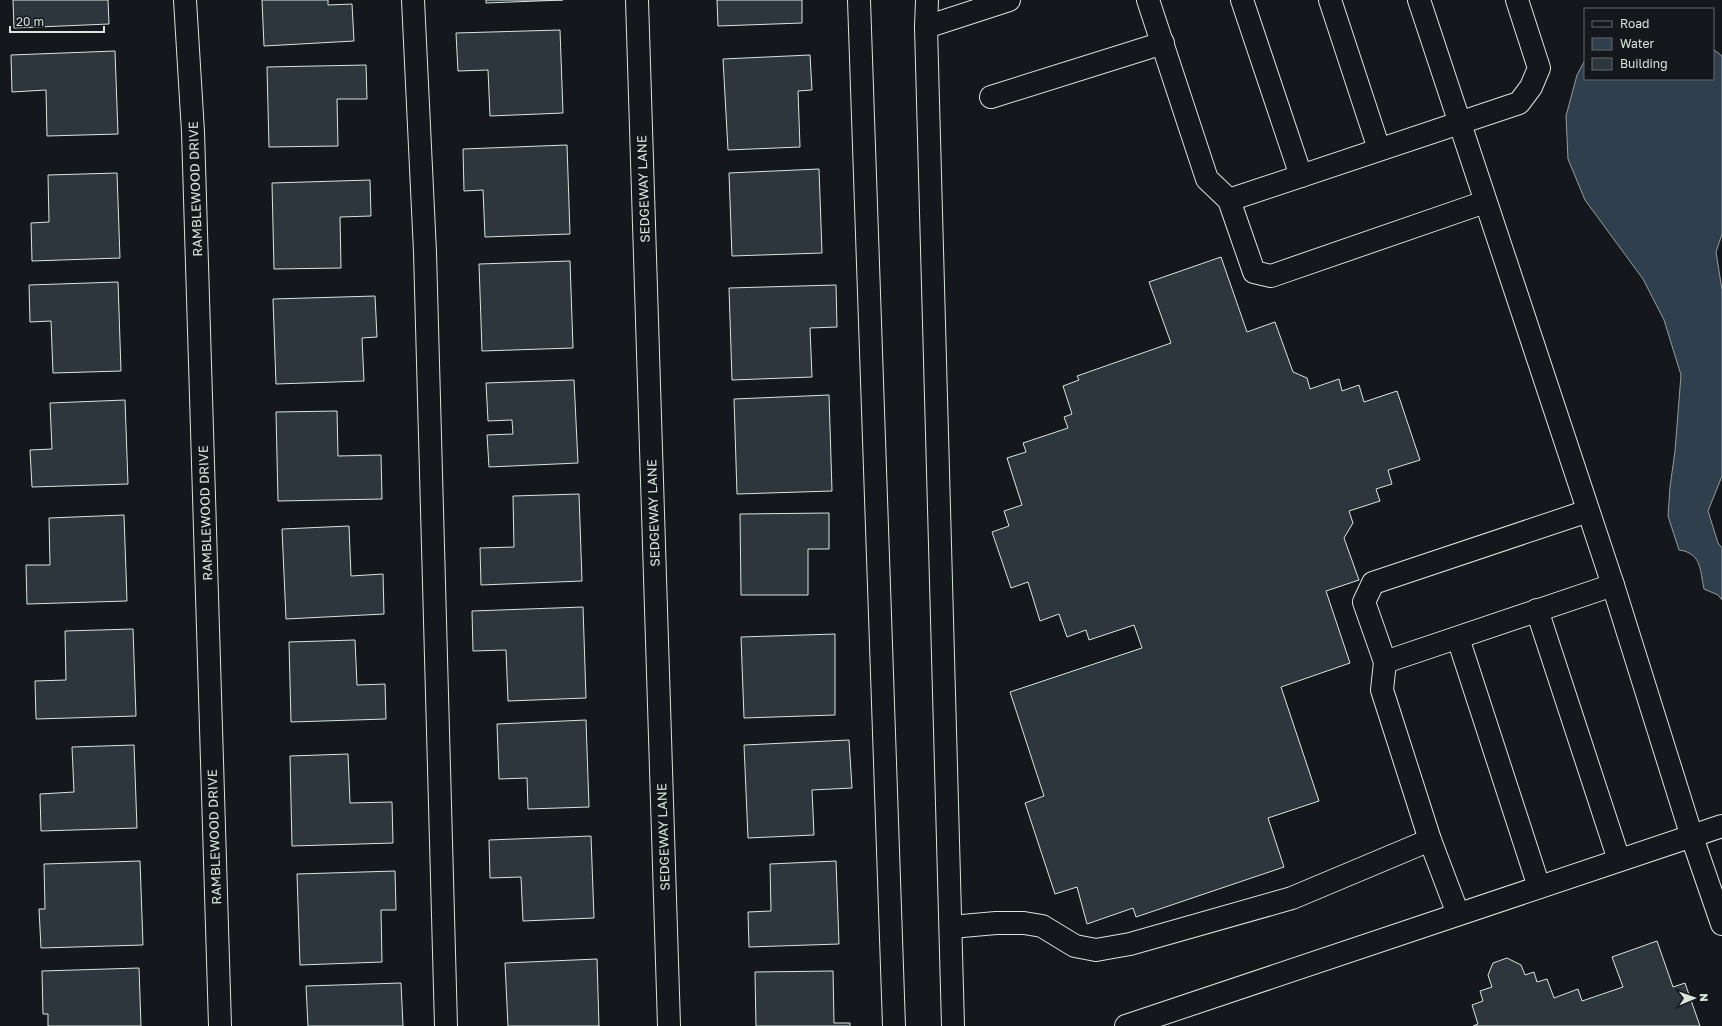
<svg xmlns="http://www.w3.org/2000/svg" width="1722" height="1026" font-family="'Golos Text',sans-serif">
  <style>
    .water { fill: #2f3f4d; stroke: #939e99 }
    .building { fill: #2c363c; stroke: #d8e6dc }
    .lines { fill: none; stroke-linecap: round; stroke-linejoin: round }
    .minor-casing { stroke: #d8e6dc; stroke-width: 24 }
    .minor { stroke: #14181c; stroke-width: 22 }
    .labels { text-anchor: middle; stroke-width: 3; stroke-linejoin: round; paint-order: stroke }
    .street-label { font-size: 13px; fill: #d8e6dc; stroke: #14181c }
  </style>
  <rect width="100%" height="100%" fill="#14181c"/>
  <path class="water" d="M1713,49L1722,56V234L1716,252L1722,290V476L1708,511L1718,543L1722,548V600L1718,595L1704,589C1700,571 1702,553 1679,550L1668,516L1670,487L1675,451L1681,375L1664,320L1643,279L1585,200L1568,159L1566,116L1577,75L1585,60V79H1713Z"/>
  <g class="building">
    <polygon points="13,0 108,0 109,24 14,28"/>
    <polygon points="262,0 328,0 328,5 352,4 354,41 264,46"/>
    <polygon points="486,0 563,0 486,3"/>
    <polygon points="717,0 802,0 802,23 718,26"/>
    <polygon points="560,30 563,113 490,116 488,70 458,71 456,33"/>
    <polygon points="115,51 118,134 47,136 46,90 12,92 11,55"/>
    <polygon points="810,55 812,90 798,91 800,147 728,150 723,59"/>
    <polygon points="366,65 367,99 337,99 338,146 269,147 267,67"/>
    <polygon points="567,145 570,234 485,237 483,190 464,191 463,149"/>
    <polygon points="819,169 822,253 732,256 729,173"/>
    <polygon points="117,173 120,258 32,261 31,223 49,222 48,175"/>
    <polygon points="370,180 371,216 340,217 341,268 274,269 272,183"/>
    <polygon points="1221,257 1247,332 1275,322 1293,372 1307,378 1310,389 1339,379 1342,391 1359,385 1364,402 1397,391 1420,460 1388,470 1392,484 1376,489 1380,501 1349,511 1353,523 1344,538 1359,580 1326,591 1350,663 1281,687 1319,801 1268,818 1284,867 1136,917 1133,908 1087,924 1077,887 1055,894 1025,803 1044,796 1010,692 1142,648 1134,625 1089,640 1086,630 1067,637 1059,614 1040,621 1028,582 1011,588 992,532 1009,526 1004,511 1022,505 1007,458 1026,452 1023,443 1068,428 1064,417 1072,414 1063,386 1079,380 1077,376 1171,343 1149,282"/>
    <polygon points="570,261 573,348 482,351 479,264"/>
    <polygon points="118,282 121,371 53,373 51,321 30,322 29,285"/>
    <polygon points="836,285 837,327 810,328 812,377 732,380 729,288"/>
    <polygon points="375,296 377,337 362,338 364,381 276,384 273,299"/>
    <polygon points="574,380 578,463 489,467 487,435 513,434 512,420 488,421 486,383"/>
    <polygon points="829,395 832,491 737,494 734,399"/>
    <polygon points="125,400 128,484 32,487 30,450 52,449 50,403"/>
    <polygon points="337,411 338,456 381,455 382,499 278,501 276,412"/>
    <polygon points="579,494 582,581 481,585 480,548 514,547 513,496"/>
    <polygon points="829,513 829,549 808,549 808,595 741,595 740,514"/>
    <polygon points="124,515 127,601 27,604 26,565 50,565 49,518"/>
    <polygon points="349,526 351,576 383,574 384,614 286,619 282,529"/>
    <polygon points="583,607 586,698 508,701 506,650 473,651 472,611"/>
    <polygon points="133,629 136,716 36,719 35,681 66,680 65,631"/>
    <polygon points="835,634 835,715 744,718 741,637"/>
    <polygon points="355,640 357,685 385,684 386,719 291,722 289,642"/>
    <polygon points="586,720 589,807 528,809 527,778 499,779 497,724"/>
    <polygon points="849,740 852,788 812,790 814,835 748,838 744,745"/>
    <polygon points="134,745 137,828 41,831 40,794 74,792 72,747"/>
    <polygon points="348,754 350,803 392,802 393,843 292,846 290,756"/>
    <polygon points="591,836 594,918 523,921 521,877 490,878 489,840"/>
    <polygon points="140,861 143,945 41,948 39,909 45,909 44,864"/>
    <polygon points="836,861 839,944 749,947 748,912 771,911 770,864"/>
    <polygon points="395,871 396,910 381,910 382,962 300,965 297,874"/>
    <polygon points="1657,941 1673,987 1685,983 1700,1026 1473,1026 1478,1024 1472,1005 1483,1001 1480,991 1492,987 1488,975 1493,963 1507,958 1521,965 1525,975 1534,972 1537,982 1547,979 1554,998 1578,989 1582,1001 1623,987 1612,957"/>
    <polygon points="597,959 599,1026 508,1026 505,963"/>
    <polygon points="139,968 141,1026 48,1026 48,1014 43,1014 42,971"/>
    <polygon points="833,971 834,1023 850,1023 850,1026 756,1026 755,972"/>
    <polygon points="401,983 403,1026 308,1026 306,986"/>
  </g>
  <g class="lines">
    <g class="minor-casing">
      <g id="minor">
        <polyline points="185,0 193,132 220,1026"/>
        <polyline points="413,0 425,252 446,1026"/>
        <polyline points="637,0 669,1026"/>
        <polyline points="859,0 894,1026"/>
        <polyline points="927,0 926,27 1009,0"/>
        <polyline points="1148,0 1207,179 1229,200 1254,272 1271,276 1485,202"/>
        <polyline points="1242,0 1301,176"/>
        <polyline points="1330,0 1379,149"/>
        <polyline points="1419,0 1613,585 1692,837 1722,924"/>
        <polyline points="926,27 953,1026"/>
        <polyline points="991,97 1163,43"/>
        <polyline points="1229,200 1519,103 1531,87 1539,68 1517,0"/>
        <polyline points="1537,610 1619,860"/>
        <polyline points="1458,638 1539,887"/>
        <polyline points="1385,662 1613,585"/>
        <polyline points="1458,914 1430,840 1382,690 1385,662 1364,602 1373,583 1588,511"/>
        <polyline points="951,927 996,923 1024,923 1042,926 1075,946 1096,950 1130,944 1292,898 1430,840"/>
        <polyline points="1126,1026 1722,826"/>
      </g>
    </g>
    <use href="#minor" class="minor"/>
  </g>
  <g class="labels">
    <g class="street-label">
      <text transform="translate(195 189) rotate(-92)" y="5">RAMBLEWOOD DRIVE</text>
      <text transform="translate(643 189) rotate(-92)" y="5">SEDGEWAY LANE</text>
      <text transform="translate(205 513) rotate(-92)" y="5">RAMBLEWOOD DRIVE</text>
      <text transform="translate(653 513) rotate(-92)" y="5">SEDGEWAY LANE</text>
      <text transform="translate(214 837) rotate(-92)" y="5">RAMBLEWOOD DRIVE</text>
      <text transform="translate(663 837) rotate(-92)" y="5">SEDGEWAY LANE</text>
    </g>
  </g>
  <rect x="1584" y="8" width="130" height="72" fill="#14181c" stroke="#626a69"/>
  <rect x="1592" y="21" width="20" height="6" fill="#14181c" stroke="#626a69"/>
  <text x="1620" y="28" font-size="12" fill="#d8e6dc">Road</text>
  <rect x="1592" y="38" width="20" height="12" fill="#2f3f4d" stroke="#626a69"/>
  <text x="1620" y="48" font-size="12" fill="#d8e6dc">Water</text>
  <rect x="1592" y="58" width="20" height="12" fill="#2c363c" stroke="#626a69"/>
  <text x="1620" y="68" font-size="12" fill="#d8e6dc">Building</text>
  <g transform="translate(1694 998) rotate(88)" stroke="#14181c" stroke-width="3" paint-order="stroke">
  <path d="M0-3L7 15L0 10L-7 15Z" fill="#d8e6dc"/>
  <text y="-6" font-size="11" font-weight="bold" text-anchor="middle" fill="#d8e6dc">N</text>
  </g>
  <path d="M10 26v6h94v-6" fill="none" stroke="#d8e6dc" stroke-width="2"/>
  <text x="16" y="26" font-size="12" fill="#d8e6dc" stroke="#14181c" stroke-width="3" paint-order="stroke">20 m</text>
</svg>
